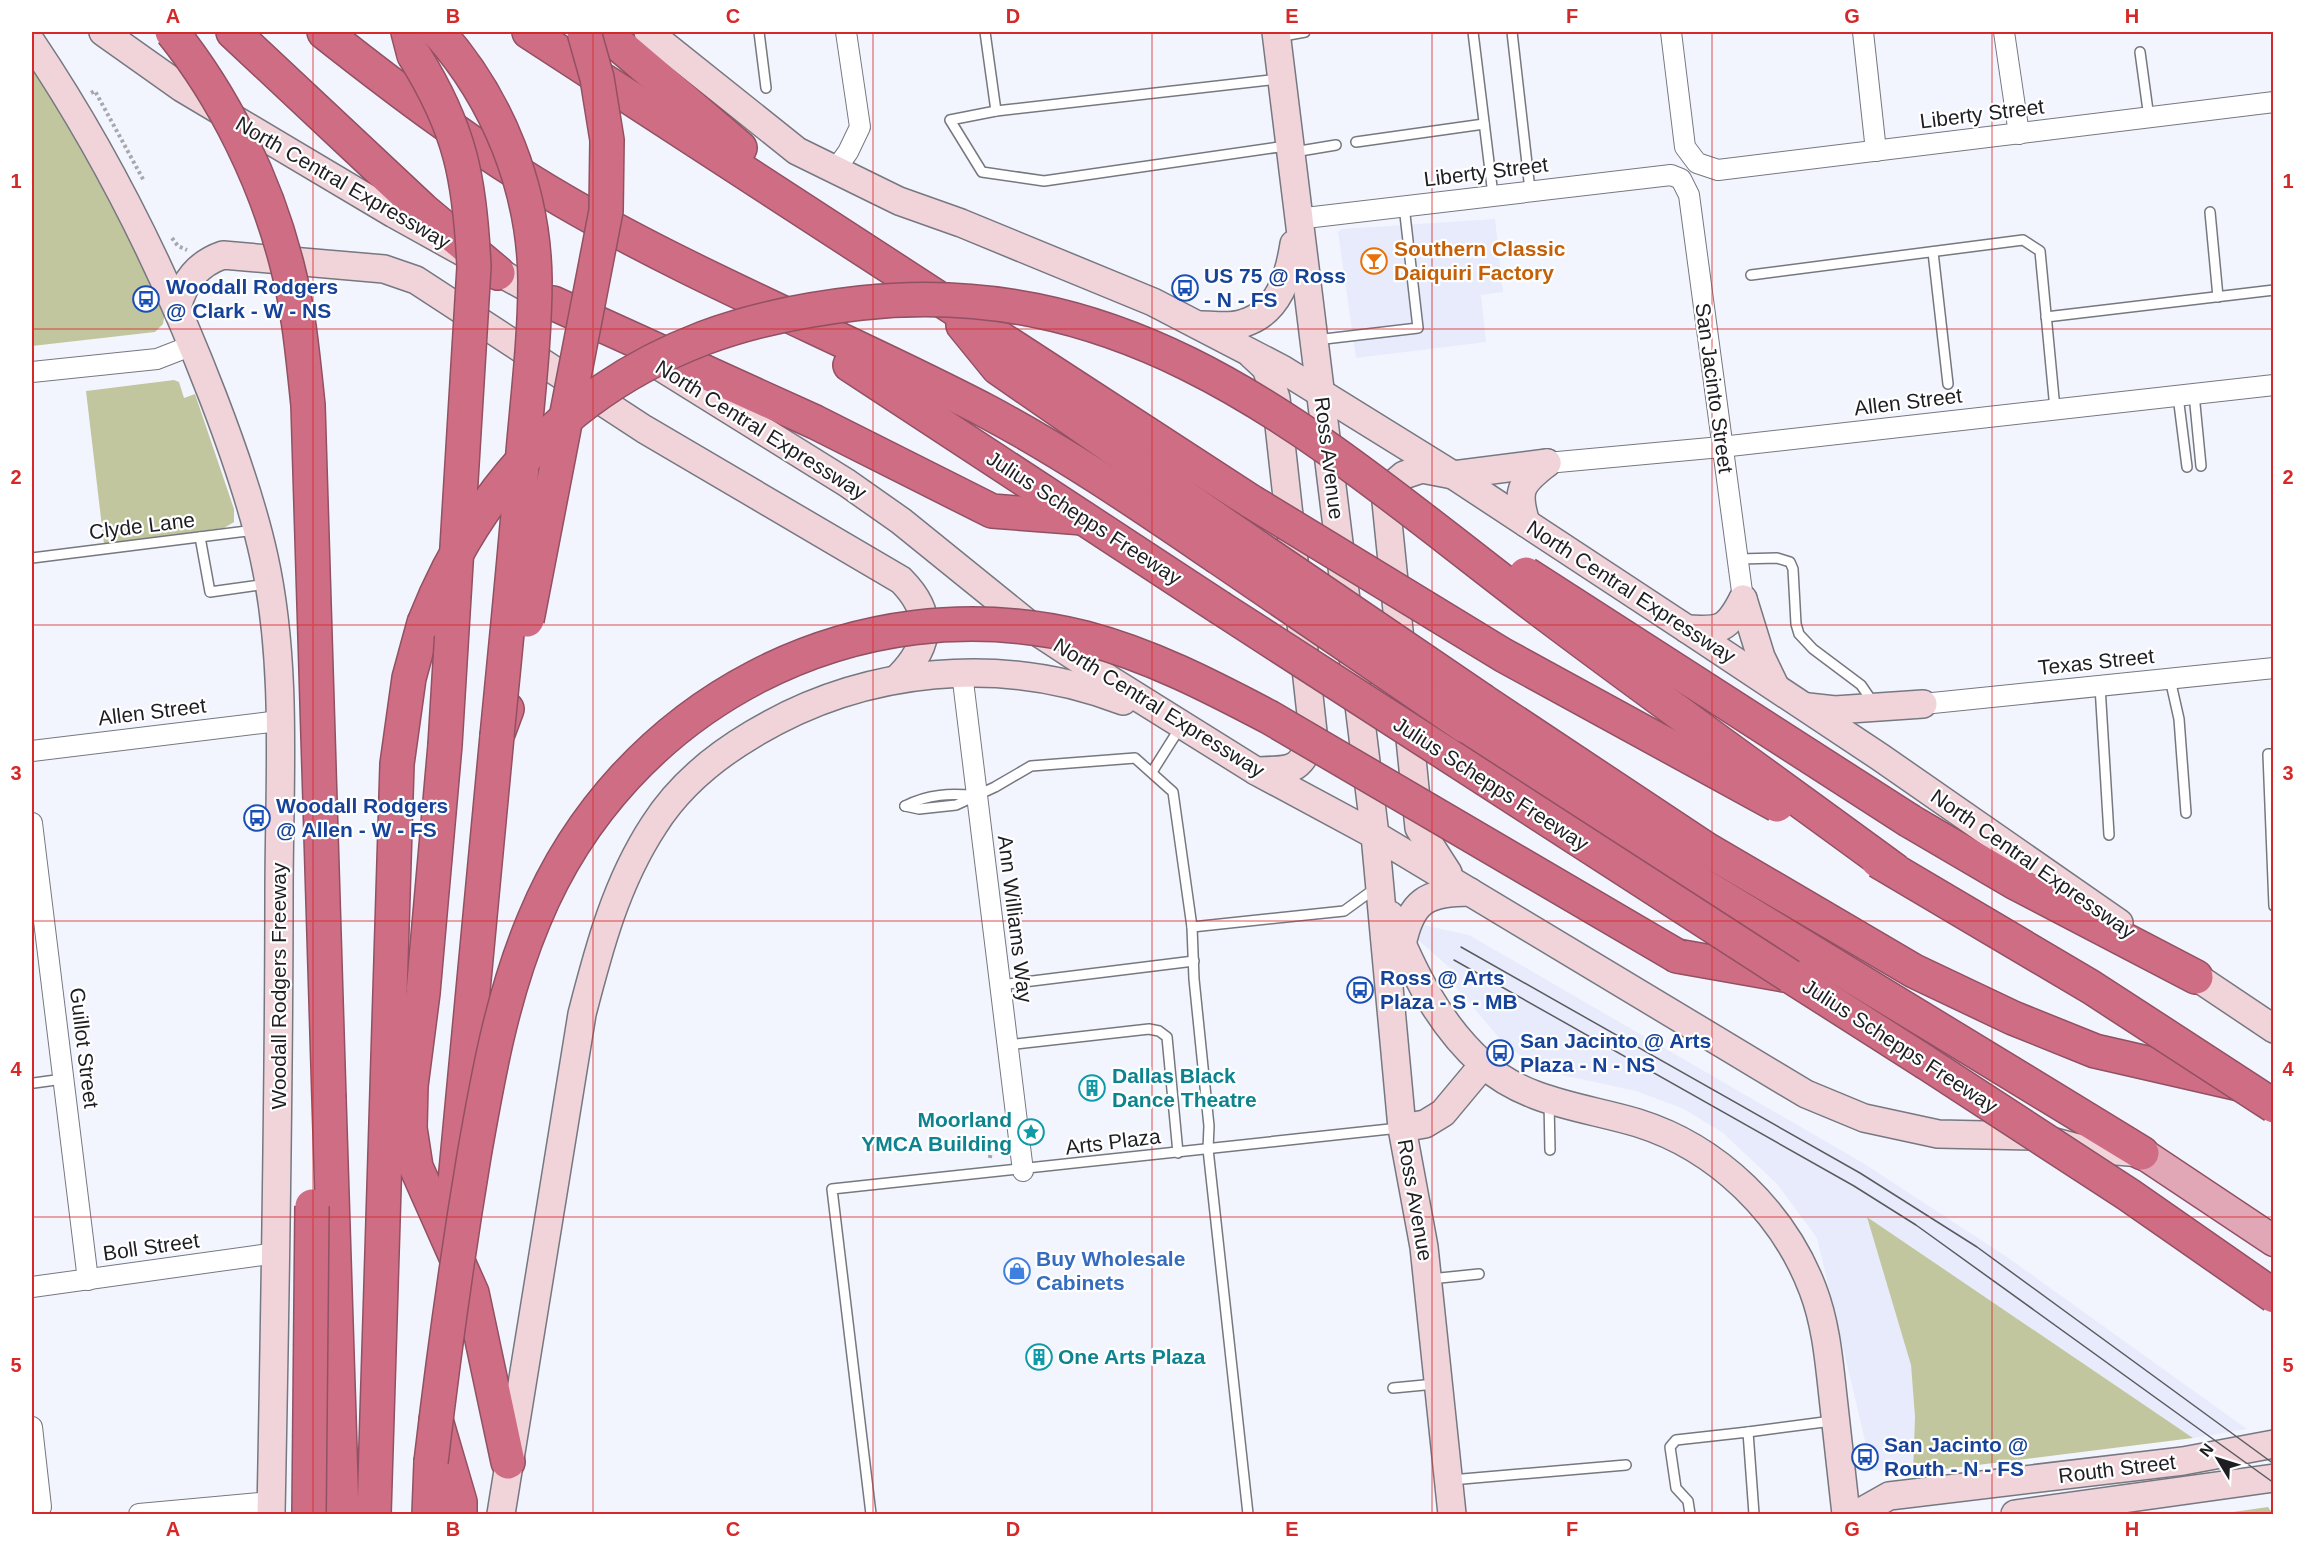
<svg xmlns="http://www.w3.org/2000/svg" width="2305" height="1546" font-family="Helvetica,sans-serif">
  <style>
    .built { fill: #e7ebfb }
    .green { fill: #c2c69f }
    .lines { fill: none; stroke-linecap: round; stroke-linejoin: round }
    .lane-casing { stroke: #767880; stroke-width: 12 }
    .street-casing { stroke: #767880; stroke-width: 22 }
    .secondary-casing { stroke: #767880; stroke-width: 30 }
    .primary-casing { stroke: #915162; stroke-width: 33 }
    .highway-casing { stroke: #915162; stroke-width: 36 }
    .path { stroke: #a7a8af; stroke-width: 4; stroke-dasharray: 3 3; stroke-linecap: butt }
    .lane { stroke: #fff; stroke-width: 9 }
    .street { stroke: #fff; stroke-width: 20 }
    .secondary { stroke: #f1d3da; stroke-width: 27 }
    .primary { stroke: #e2a7b6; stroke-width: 30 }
    .highway { stroke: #cf6d85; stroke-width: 33 }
    .tram { stroke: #5a5b60; stroke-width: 1.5 }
    .highway-bridge-casing { stroke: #915162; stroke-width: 36; stroke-linecap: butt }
    .highway-bridge { stroke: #cf6d85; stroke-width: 33 }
    .grid { fill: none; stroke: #d62828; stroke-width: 1.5; stroke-opacity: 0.55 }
    .labels { text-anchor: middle; stroke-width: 4.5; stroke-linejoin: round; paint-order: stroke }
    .street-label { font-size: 21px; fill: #1e1e22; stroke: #fff }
    .food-label { font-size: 21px; font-weight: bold; fill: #c56008; stroke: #fff; text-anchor: start }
    .transit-label { font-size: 21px; font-weight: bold; fill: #164399; stroke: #fff; text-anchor: start }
    .culture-label { font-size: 21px; font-weight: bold; fill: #0d838f; stroke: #fff; text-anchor: start }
    .shop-label { font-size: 21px; font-weight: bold; fill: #366cbe; stroke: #fff; text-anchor: start }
    .neatline { fill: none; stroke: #d62828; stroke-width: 2 }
    .grid-label { font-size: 20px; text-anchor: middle; font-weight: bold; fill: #d62828 }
  </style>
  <rect width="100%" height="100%" fill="#f3f5fe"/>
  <g class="built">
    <polygon points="1495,219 1503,292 1481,295 1486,342 1356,358 1338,232 1342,229"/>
    <polygon points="1423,925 1469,935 1863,1163 2007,1257 2247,1429 2193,1438 1868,1218 1911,1365 1915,1417 1913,1473 1872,1470 1817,1238 1777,1184 1723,1133 1684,1109 1636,1091 1566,1076 1532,1064 1502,1041 1451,982 1451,969 1416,938"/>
  </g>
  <g class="green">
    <polygon points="32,60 117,211 165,311 163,324 155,332 32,346"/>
    <polygon points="174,380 179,382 184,398 195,394 234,509 234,522 224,528 104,544 86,391"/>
    <polygon points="1867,1217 2193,1438 1913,1473 1915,1417 1911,1365"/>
    <polygon points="2268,1507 2273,1514 2219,1514"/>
  </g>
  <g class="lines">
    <g class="lane-casing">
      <g id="lane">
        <polyline points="759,32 766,88"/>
        <polyline points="985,32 996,111"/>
        <polyline points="1473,32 1493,195"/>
        <polyline points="1512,32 1530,190"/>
        <polyline points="1278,37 1305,32"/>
        <polyline points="2140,52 2149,118"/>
        <polyline points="1279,79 996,111 950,120 982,172 1044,181 1286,146"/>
        <polyline points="1356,142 1484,124"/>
        <polyline points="1294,152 1336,145"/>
        <polyline points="2210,212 2218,297"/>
        <polyline points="1933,252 1948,384"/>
        <polyline points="1751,275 2023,240 2040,251 2055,409"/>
        <polyline points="2046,317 2274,290"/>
        <polyline points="1316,340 1418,328 1404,206"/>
        <polyline points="2194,394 2201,466"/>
        <polyline points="2178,396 2187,467"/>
        <polyline points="200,537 210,592 267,584"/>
        <polyline points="32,558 255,530"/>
        <polyline points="1739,559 1777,558 1790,562 1793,569 1796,624 1799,634 1813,649 1861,685 1874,704"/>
        <polyline points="2170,679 2179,719 2186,813"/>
        <polyline points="2100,686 2109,835"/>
        <polyline points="2274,754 2268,754 2274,906"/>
        <polyline points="1152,772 1181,726"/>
        <polyline points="905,806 919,809 956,805 995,787 1031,766 1135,758 1173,792 1192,927 1194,979 1209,1126 1208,1149 1248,1514"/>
        <path d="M905,806C928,794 951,793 976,796"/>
        <polyline points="1192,927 1344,911 1377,887"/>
        <polyline points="1000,985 1194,961"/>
        <polyline points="1007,1045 1149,1029 1159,1031 1167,1037 1178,1153"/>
        <polyline points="34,1083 63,1079"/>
        <polyline points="1549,1102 1550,1150"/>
        <polyline points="1430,1279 1479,1274"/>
        <polyline points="1393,1388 1435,1384"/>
        <polyline points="1748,1432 1832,1421"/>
        <polyline points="1451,1480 1626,1465"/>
        <polyline points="871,1514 832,1189 1399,1128"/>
        <polyline points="1690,1514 1688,1501 1676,1488 1670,1447 1676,1440 1748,1432 1754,1514"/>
      </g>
    </g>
    <g class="street-casing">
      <g id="street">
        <polyline points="1671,32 1685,147 1697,163 1718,170 2274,102"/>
        <polyline points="1863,32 1876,151"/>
        <polyline points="2004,32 2019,134"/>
        <polyline points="835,170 848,152 860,127 846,32"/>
        <polyline points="1297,219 1671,175 1681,179 1689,195 1743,599"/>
        <polyline points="32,372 157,359 193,345"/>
        <polyline points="1547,463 1721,447 2274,385"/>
        <polyline points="962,673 1023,1171"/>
        <polyline points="1923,704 2274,668"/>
        <polyline points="32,751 279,721"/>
        <polyline points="32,823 88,1280"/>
        <polyline points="32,1287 276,1253"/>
        <polyline points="32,1427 41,1507"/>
        <polyline points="139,1514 271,1502"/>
      </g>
    </g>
    <g class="secondary-casing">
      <g id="secondary">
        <polyline points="103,32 182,88 394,214 551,301"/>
        <polyline points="648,32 797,151 899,201 961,223 1153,302 1282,369 1453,475 1687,629 1880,757 2119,923"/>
        <polyline points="1276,32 1375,835 1402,1128 1424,1247 1452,1514"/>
        <path d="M32,43C106,153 165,272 213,397C233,449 252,502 264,557C288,666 279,783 279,894C279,1101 275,1307 271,1514"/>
        <path d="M177,307C185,281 197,264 223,255L384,269L416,280L644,429L901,580C934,613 931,645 899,677"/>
        <path d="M1202,325C1216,325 1231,328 1244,323C1279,312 1289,276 1294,244"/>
        <path d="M1252,355L1266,368L1276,398L1313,732C1302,771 1295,770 1256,771"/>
        <polyline points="651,361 847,483 901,521 1042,635 1115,683 1256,771 1375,835 1806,1094 1864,1118 1938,1134 2032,1136 2078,1148 2142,1153"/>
        <path d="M1526,523C1516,490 1520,484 1547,463"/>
        <polyline points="1743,599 1761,657 1775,686"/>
        <path d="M1687,629C1721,631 1727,630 1743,599"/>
        <polyline points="1808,707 1835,710 1923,704"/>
        <polyline points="1448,873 1419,828 1386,502 1391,486 1404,475 1422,469 1453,475 1547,463"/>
        <path d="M1390,915C1412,970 1438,1024 1483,1064C1526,1103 1585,1107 1638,1123C1718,1148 1784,1213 1813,1290C1826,1324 1829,1361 1833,1397C1837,1436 1842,1475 1846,1514"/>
        <path d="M1402,945C1411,901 1426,892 1470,892"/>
        <polyline points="2180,966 2274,1029"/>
        <polyline points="1402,1128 1425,1124 1443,1113 1483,1065"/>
        <path d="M501,1514L582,1014C599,948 616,883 654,825C678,787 714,757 753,734C864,667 1002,654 1123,701"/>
        <polyline points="1857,1514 1889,1496 2183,1461 2274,1444"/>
        <polyline points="2015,1514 2274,1478"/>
      </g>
    </g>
    <g class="primary-casing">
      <polyline id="primary" points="2142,1153 2274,1241"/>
    </g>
    <g class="highway-casing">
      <g id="highway">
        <polyline points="233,32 423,210 498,273"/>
        <path d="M324,32C400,92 478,151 562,200C699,280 846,338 986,411C1067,454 1141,505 1216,556"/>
        <polyline points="408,32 414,55"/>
        <polyline points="529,32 1252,502"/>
        <polyline points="604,32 740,148"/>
        <polyline points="553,303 815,422 992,511 1083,518"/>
        <polyline points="963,325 998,368 1232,530"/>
        <polyline points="850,365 1219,607"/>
        <polyline points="1483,701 1706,849 1914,971 2013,1018 2095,1051 2239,1084"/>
        <polyline points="1465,726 1704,886 2142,1153"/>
        <polyline points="445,745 423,993 411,1086 410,1128 416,1167 472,1293 508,1462"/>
        <polyline points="1910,821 2014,882 2196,977"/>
        <polyline points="1677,956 1790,976 1925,1062"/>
        <polyline points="329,1099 342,1514"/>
        <polyline points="454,1192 497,736 507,709"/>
        <polyline points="436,1420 460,1502 460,1514"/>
        <polyline points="374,1514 397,764 409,678 424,623"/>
        <polyline points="429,1514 431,1462"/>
      </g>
    </g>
    <g class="path">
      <polyline points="91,93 95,91 144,181"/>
      <polyline points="172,238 178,246 187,250"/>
      <polyline points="990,1158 991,1147"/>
    </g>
    <use href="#lane" class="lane"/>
    <use href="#street" class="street"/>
    <use href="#secondary" class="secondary"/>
    <use href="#primary" class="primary"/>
    <use href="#highway" class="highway"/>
    <g class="tram">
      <polyline points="1461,947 1860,1173 1977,1247 2274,1464"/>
      <polyline points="1454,960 1854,1186 1916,1225 2274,1483"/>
    </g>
    <g class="highway-bridge-casing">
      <g id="highway-bridge">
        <path d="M172,32C225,98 266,182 287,265C299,311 303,358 308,405L329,1099"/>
        <path d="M438,32C498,99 534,189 535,280C535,337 528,395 523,452C516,547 506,642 497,736"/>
        <path d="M414,55C461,130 470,180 474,267L445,745"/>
        <polyline points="1252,502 1503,655 1777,805"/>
        <polyline points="1232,530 1483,701"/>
        <polyline points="1216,556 1465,726"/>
        <polyline points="1526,574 1910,821"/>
        <polyline points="1219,607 1790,976"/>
        <polyline points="527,620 606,211 607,140 597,78 584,32"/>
        <path d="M424,623C477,489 568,390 704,338C755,319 807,309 861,303C1143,272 1327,448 1535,606C1654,696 1776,783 1896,871"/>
        <polyline points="1878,861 2091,987 2274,1106"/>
        <polyline points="1925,1062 2129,1195 2274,1296"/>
        <path d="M431,1462C443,1360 457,1258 474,1156C488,1076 502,996 534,920C623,704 855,581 1085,638C1150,655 1210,686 1269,717L1677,956"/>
        <polyline points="309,1514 312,1206"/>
      </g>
    </g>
    <use href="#highway-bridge" class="highway-bridge"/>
  </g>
  <path class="grid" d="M313,32V1514M593,32V1514M873,32V1514M1152,32V1514M1432,32V1514M1712,32V1514M1992,32V1514M32,329H2274M32,625H2274M32,921H2274M32,1217H2274"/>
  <defs>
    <g id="bar-ring" transform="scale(1.35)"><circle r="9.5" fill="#fff" stroke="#e8710a" stroke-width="1.5"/><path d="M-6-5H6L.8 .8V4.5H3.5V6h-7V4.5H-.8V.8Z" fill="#e8710a"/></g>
    <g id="bus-ring" transform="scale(1.35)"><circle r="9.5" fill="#fff" stroke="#1a4fb4" stroke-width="1.5"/><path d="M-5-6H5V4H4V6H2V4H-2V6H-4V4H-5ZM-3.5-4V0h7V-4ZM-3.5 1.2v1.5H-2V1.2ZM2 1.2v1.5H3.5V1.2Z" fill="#1a4fb4"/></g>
    <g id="building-ring" transform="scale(1.35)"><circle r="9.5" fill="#fff" stroke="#0f9aa8" stroke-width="1.5"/><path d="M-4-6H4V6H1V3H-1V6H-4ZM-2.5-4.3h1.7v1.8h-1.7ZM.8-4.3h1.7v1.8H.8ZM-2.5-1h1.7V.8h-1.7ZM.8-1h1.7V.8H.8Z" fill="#0f9aa8"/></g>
    <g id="sight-ring" transform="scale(1.35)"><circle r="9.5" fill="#fff" stroke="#0f9aa8" stroke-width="1.5"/><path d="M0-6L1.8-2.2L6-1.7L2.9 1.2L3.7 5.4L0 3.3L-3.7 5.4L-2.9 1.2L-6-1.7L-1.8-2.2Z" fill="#0f9aa8"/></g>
    <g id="shop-ring" transform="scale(1.35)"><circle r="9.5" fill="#fff" stroke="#3f7fe0" stroke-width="1.5"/><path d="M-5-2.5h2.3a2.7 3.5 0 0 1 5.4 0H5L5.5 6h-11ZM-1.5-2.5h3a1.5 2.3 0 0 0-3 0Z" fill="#3f7fe0"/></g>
  </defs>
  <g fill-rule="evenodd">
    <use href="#bar-ring" x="1374" y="261"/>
    <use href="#bus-ring" x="1185" y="288"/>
    <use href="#bus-ring" x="146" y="299"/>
    <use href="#bus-ring" x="257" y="818"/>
    <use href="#bus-ring" x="1360" y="990"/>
    <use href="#bus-ring" x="1500" y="1053"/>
    <use href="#building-ring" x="1092" y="1088"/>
    <use href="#sight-ring" x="1031" y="1132"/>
    <use href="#shop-ring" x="1017" y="1271"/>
    <use href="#building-ring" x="1039" y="1357"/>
    <use href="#bus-ring" x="1865" y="1457"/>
  </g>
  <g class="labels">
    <g class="street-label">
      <text transform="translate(1982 114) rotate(-7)" y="7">Liberty Street</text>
      <text transform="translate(1486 172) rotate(-7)" y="7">Liberty Street</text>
      <text transform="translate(343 183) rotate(30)" y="7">North Central Expressway</text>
      <text transform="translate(1714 388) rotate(82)" y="7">San Jacinto Street</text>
      <text transform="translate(1908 402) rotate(-7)" y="7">Allen Street</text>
      <text transform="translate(761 430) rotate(32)" y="7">North Central Expressway</text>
      <text transform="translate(1329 458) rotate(83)" y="7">Ross Avenue</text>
      <text transform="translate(1084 518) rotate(33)" y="7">Julius Schepps Freeway</text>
      <text transform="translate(142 526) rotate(-7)" y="7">Clyde Lane</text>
      <text transform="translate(1631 592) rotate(33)" y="7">North Central Expressway</text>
      <text transform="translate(2096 662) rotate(-6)" y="7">Texas Street</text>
      <text transform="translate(1159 708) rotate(32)" y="7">North Central Expressway</text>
      <text transform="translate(152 712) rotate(-7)" y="7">Allen Street</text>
      <text transform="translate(1491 784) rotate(33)" y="7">Julius Schepps Freeway</text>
      <text transform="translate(2033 864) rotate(35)" y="7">North Central Expressway</text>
      <text transform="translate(1015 919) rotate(83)" y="7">Ann Williams Way</text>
      <text transform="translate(279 986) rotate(-90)" y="7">Woodall Rodgers Freeway</text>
      <text transform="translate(1900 1046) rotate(33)" y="7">Julius Schepps Freeway</text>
      <text transform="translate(84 1048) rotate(83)" y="7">Guillot Street</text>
      <text transform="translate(1113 1142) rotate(-7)" y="7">Arts Plaza</text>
      <text transform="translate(1415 1200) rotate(80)" y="7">Ross Avenue</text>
      <text transform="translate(151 1247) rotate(-8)" y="7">Boll Street</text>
      <text transform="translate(2117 1469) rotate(-7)" y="7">Routh Street</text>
    </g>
    <g class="food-label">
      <text x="1394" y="256">Southern Classic<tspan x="1394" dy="24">Daiquiri Factory</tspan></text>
    </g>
    <g class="transit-label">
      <text x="1204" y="283">US 75 @ Ross<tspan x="1204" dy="24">- N - FS</tspan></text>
      <text x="166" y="294">Woodall Rodgers<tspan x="166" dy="24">@ Clark - W - NS</tspan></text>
      <text x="276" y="813">Woodall Rodgers<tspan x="276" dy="24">@ Allen - W - FS</tspan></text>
      <text x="1380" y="985">Ross @ Arts<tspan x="1380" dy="24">Plaza - S - MB</tspan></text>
      <text x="1520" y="1048">San Jacinto @ Arts<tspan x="1520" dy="24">Plaza - N - NS</tspan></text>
      <text x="1884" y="1452">San Jacinto @<tspan x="1884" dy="24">Routh - N - FS</tspan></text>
    </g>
    <g class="culture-label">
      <text x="1112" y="1083">Dallas Black<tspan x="1112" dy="24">Dance Theatre</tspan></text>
      <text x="1012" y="1127" text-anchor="end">Moorland<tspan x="1012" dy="24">YMCA Building</tspan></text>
      <text x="1058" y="1364">One Arts Plaza</text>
    </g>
    <g class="shop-label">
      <text x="1036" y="1266">Buy Wholesale<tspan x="1036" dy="24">Cabinets</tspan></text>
    </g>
  </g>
  <rect width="2305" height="1546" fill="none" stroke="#ffffff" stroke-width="66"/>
  <g transform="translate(2218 1459) rotate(308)" stroke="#ffffff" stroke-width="4.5" paint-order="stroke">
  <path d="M0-4.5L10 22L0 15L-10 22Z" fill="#1e1e22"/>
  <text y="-9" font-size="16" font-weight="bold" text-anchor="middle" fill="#1e1e22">N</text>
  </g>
  <rect x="33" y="33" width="2239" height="1480" class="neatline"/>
  <g class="grid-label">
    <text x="173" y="23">A</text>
    <text x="453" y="23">B</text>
    <text x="733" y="23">C</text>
    <text x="1013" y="23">D</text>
    <text x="1292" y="23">E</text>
    <text x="1572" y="23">F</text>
    <text x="1852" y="23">G</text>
    <text x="2132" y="23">H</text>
    <text x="16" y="188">1</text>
    <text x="2288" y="188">1</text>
    <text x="16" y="484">2</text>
    <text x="2288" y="484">2</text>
    <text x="16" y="780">3</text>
    <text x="2288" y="780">3</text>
    <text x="16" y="1076">4</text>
    <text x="2288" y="1076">4</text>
    <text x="16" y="1372">5</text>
    <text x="2288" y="1372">5</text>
    <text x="173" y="1536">A</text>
    <text x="453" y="1536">B</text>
    <text x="733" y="1536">C</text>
    <text x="1013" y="1536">D</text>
    <text x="1292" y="1536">E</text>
    <text x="1572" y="1536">F</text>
    <text x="1852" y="1536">G</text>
    <text x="2132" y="1536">H</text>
  </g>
</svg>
